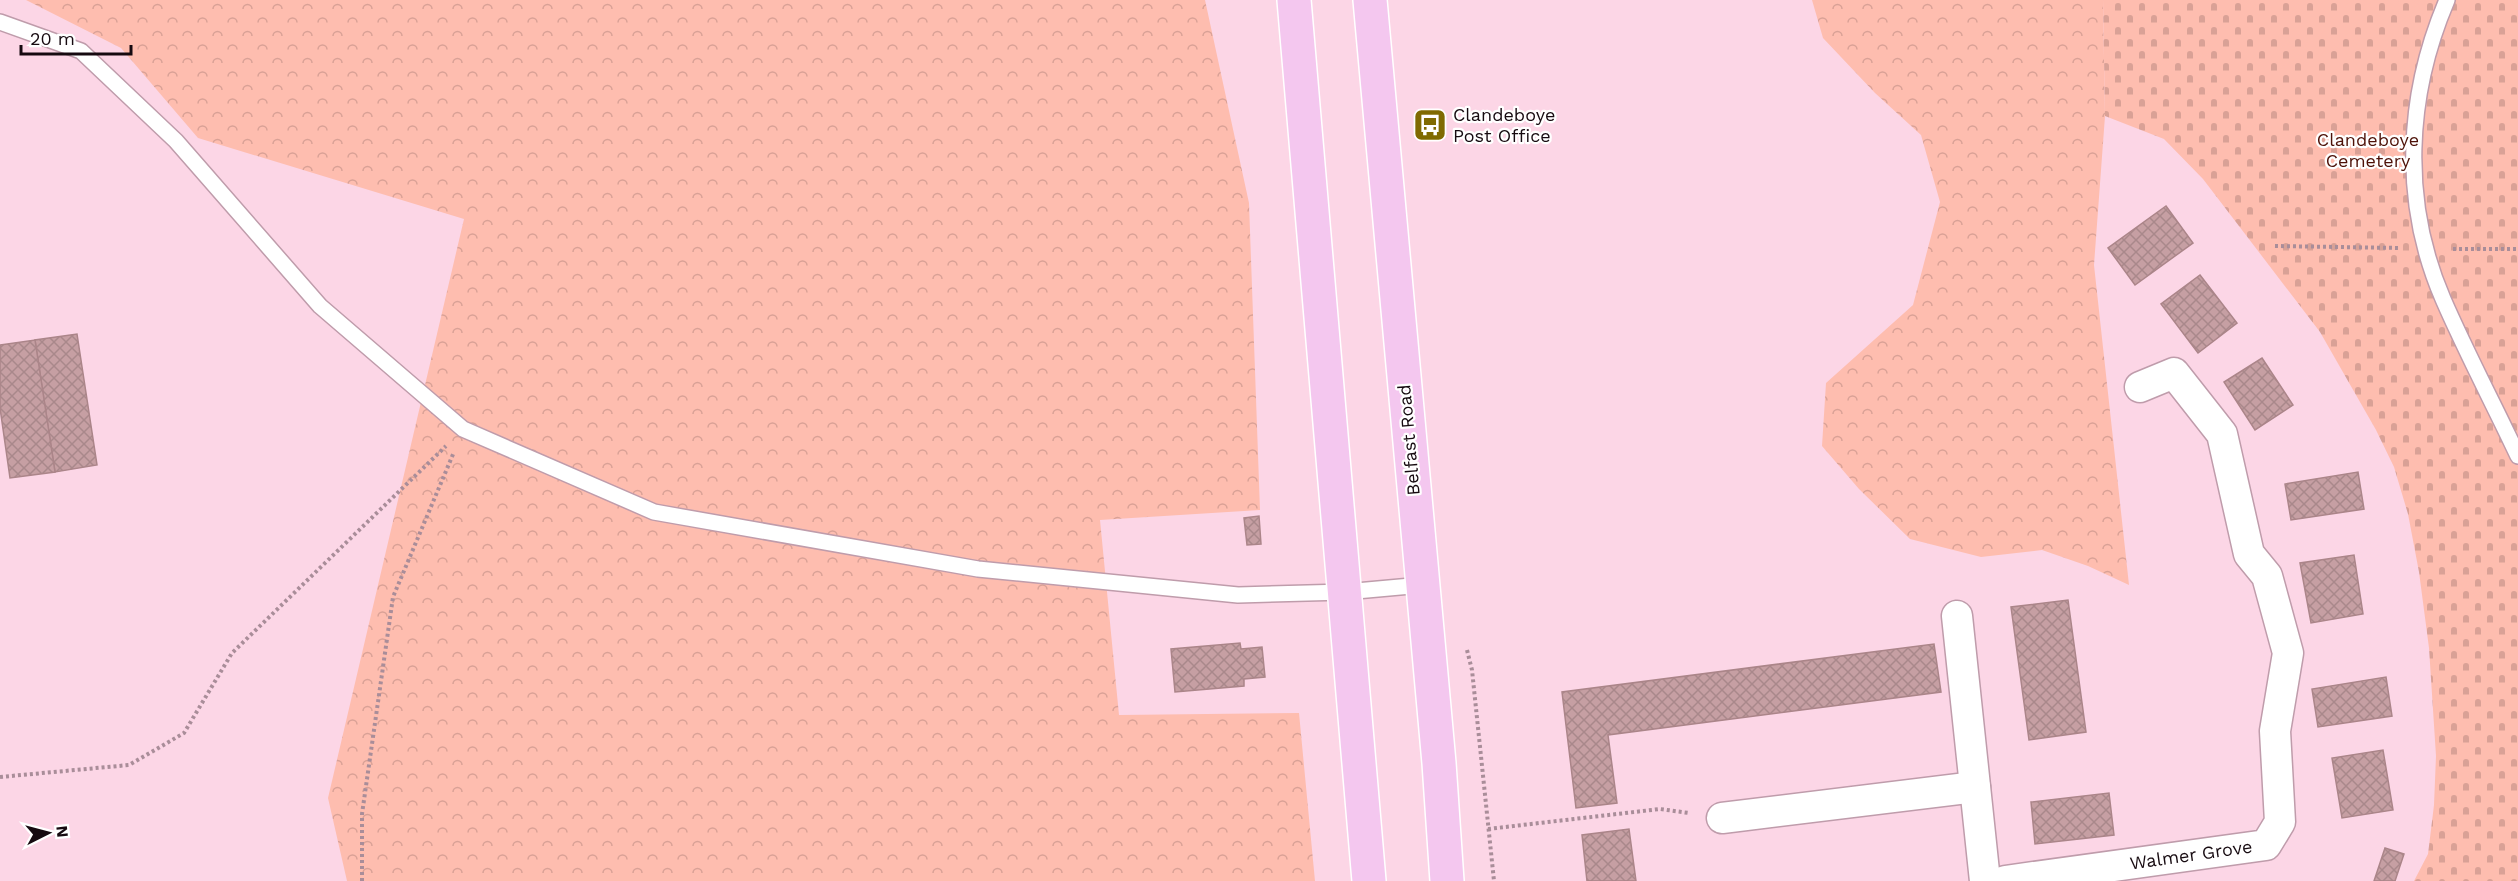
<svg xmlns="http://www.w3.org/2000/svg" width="2518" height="881" font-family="'Work Sans',sans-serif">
<defs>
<pattern id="forest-crowns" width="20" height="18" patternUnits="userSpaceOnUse" patternTransform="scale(1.5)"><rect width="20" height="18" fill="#febdaf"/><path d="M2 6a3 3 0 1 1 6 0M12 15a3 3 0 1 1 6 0" fill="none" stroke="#d9a196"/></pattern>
<pattern id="cemetery-stones" width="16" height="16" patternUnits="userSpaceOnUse" patternTransform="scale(1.5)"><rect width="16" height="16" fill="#febdaf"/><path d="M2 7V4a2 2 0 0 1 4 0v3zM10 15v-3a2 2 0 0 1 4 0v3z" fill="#d9a196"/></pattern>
<pattern id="building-cross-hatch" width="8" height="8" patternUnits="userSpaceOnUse" patternTransform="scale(1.5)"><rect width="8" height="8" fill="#c69fa3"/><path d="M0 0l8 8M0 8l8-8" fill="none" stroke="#a9888b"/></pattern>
</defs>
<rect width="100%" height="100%" fill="#fcd6e6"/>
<g fill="url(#forest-crowns)">
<polygon points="26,0 1205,0 1249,203 1260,510 1100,520 1119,715 1299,713 1315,881 347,881 328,798 464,219 198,138 121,48"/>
<polygon points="1812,0 2103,0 2105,116 2094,265 2129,585 2088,566 2042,550 1981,557 1910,539 1859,489 1822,446 1826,383 1913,305 1940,202 1921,135 1875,93 1823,38"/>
</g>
<polygon fill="url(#cemetery-stones)" points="2103,0 2518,0 2518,881 2414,881 2428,854 2434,805 2436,756 2429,648 2419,572 2408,514 2394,467 2376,430 2320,332 2203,179 2164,139 2105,116"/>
<g fill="url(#building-cross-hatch)" stroke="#ab8589" stroke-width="1.5">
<polygon points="2166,206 2193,243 2135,285 2108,248"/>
<polygon points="2200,275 2237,323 2198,353 2161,304"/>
<polygon points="77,334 97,465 55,472 35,340"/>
<polygon points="35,340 55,472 10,478 0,408 0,345"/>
<polygon points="2262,358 2293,405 2255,430 2224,382"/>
<polygon points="2358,472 2364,509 2291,520 2285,484"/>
<polygon points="1259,516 1261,544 1247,545 1244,518"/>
<polygon points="2354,555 2363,614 2311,623 2300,563"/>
<polygon points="2068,600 2086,732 2029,740 2011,607"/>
<polygon points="1240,643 1241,649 1262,647 1265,677 1244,679 1244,686 1175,692 1171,649"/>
<polygon points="1934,644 1941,692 1608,735 1617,803 1576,808 1562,692"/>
<polygon points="2386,677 2392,716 2318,727 2312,689"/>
<polygon points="2383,750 2393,810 2342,818 2332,758"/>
<polygon points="2109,793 2114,835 2035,844 2031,802"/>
<polygon points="1629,829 1636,881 1587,881 1582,835"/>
<polygon points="2385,848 2404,854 2395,881 2374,881"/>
</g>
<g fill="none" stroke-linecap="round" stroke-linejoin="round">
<g stroke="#bf9cab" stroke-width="18">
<g id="service">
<path d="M2447 0C2406 96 2401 202 2443 299 2466 352 2493 403 2518 456"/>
<polyline points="0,22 81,51 176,141 320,306 463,429 654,512 978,569 1238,595 1345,592 1422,585"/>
</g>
</g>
<g stroke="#bf9cab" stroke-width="33">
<g id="minor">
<polyline points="1957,616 1985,881"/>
<polyline points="1722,818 1975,787"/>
<polyline points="2005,881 2266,845 2280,822 2275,731 2288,653 2267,576 2249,554 2222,434 2174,373 2140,387"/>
</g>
</g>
<g stroke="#fff" stroke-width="36">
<g id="trunk">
<polyline points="1294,0 1369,881"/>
<polyline points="1370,0 1439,763 1447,881"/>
</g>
</g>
<g stroke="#a98d99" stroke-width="4" stroke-dasharray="3 3" stroke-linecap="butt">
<polyline points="2275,246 2400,248"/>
<polyline points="2453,249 2518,249"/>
<polyline points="1467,650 1472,670 1494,881"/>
<polyline points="0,777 129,765 184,733 232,653 446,446"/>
<polyline points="1488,829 1660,809 1689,813"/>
<polyline points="362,881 362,814 393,597 454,452"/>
</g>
<use href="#service" stroke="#fff" stroke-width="15"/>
<use href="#minor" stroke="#fff" stroke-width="30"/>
<use href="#trunk" stroke="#f4c7ef" stroke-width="33"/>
</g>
<defs>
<g id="bus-square" transform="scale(1.725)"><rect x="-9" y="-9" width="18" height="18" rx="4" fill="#806a01" stroke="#fff"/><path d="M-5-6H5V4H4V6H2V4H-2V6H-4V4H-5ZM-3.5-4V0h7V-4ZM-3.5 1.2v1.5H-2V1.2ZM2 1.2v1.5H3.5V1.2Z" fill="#fff"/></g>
</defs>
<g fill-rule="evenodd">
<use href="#bus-square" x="1430" y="125"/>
</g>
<g text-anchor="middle" stroke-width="4.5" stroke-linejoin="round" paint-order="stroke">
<g font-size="18" fill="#160a10" stroke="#fff" text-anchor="start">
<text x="1453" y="121">Clandeboye<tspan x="1453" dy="21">Post Office</tspan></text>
</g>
<g font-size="18" fill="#4e1208" stroke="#fff">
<text x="2368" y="146">Clandeboye<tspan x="2368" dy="21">Cemetery</tspan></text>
</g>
<g font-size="18" fill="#160a10" stroke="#fff">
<text transform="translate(1409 440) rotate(-95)" y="6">Belfast Road</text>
<text transform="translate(2191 855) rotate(-8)" y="6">Walmer Grove</text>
</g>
</g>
<g transform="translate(48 833) rotate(84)" stroke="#ffffff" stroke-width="4.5" paint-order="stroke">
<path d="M0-4.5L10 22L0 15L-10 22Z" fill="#160a10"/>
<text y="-9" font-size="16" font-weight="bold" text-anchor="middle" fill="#160a10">N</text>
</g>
<path d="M21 45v9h110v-9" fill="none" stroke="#160a10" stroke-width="3"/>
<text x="30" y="45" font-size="18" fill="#160a10" stroke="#ffffff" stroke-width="4.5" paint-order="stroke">20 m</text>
</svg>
